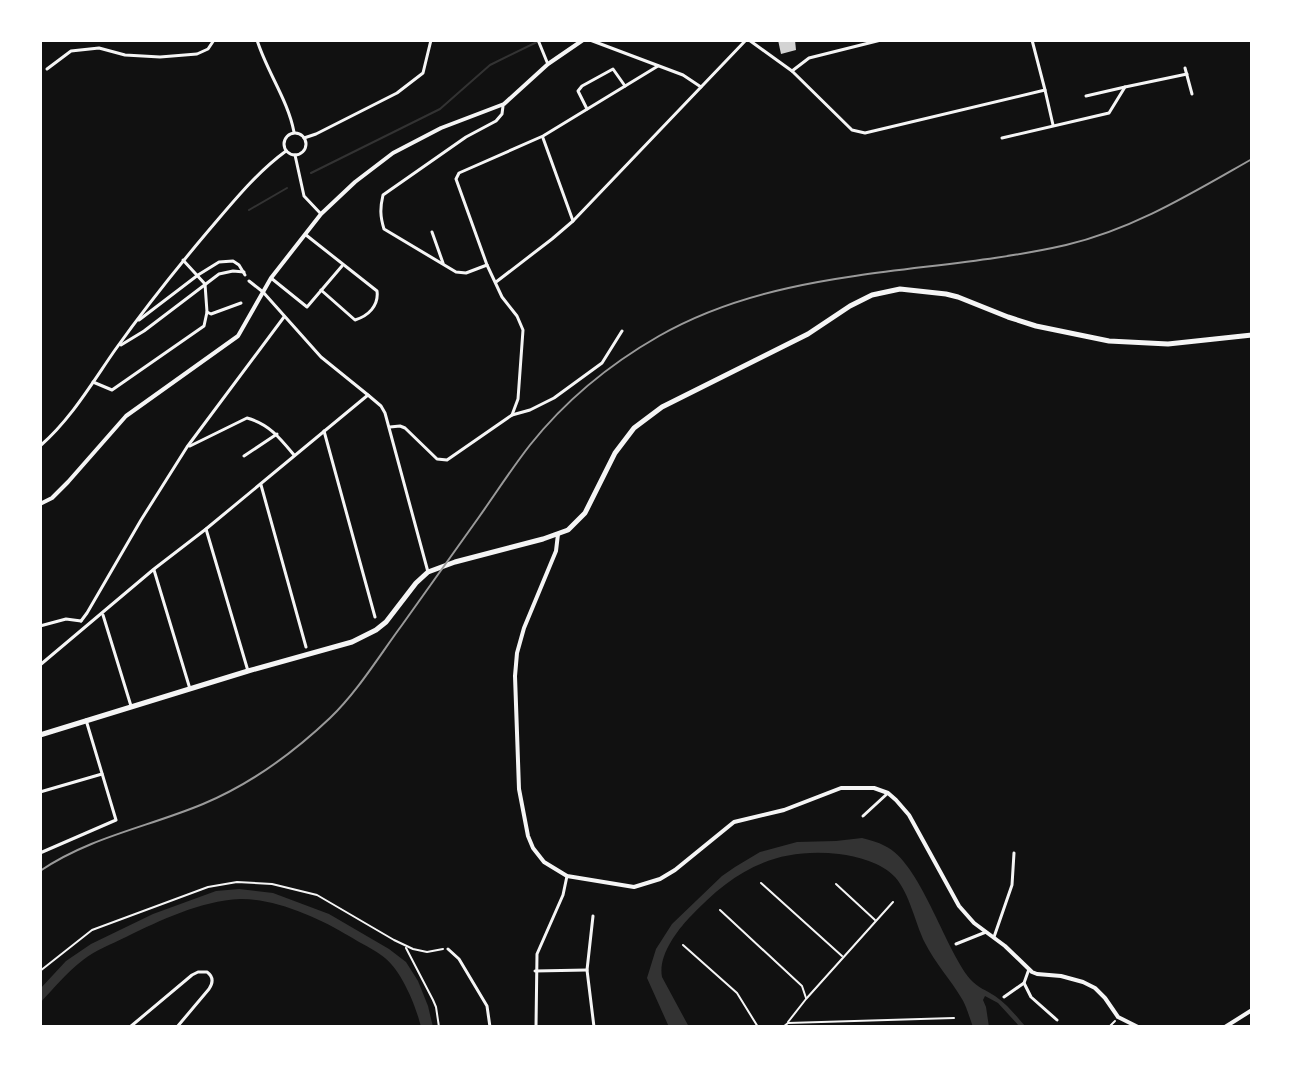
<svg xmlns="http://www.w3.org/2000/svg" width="1292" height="1067" font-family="Cabin,sans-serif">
<rect width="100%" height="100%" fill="#111"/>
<g fill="#333">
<path d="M862 838C869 840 878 842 885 846 920 862 944 947 970 979 978 988 986 990 995 996 1007 1004 1017 1017 1026 1027H1020L998 1003 985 996 983 1000 986 1007 989 1027H973C970 1019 966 1005 962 999 951 980 935 963 925 943 915 923 910 894 895 877 882 863 857 856 839 854 774 847 733 871 689 918 676 932 658 956 662 977L689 1027H669L647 978 656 949 672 924 722 876 735 867 760 852 797 842 836 841Z"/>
<path d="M239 889 273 893 329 914 389 949 406 962 418 981 428 1006 433 1027H421C416 1006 402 972 385 958 374 949 360 943 349 936 320 918 274 898 240 899 200 901 161 920 126 937 112 944 95 950 83 960 67 972 54 988 40 1003V989L66 961 91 944 153 914 216 891Z"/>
</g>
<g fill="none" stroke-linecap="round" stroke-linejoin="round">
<g stroke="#333" stroke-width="2">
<polyline points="311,173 440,109 490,65 541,40"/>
<polyline points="249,210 287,188"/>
</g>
</g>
<polygon fill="#d3d3d3" points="778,40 795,40 796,50 781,54"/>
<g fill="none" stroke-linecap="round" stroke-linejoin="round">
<g stroke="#f5f5f5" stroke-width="2">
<polyline points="761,883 842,956"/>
<polyline points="836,884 875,920"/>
<polyline points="720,910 802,986 806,998"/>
<polyline points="683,945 737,993 758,1027"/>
<polyline points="406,948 433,1000 436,1007 439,1027"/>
<polyline points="40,971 92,930 208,887 237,882 272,884 317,895 394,940 413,949 427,952 443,949"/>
<polyline points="788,1022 806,999 893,902"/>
<polyline points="783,1027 788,1023 954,1018"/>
<polyline points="1109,1027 1115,1021"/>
</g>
<g stroke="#f5f5f5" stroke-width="3">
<path d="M257 40C267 72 288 100 294 132"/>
<polyline points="538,40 547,62"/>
<polyline points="590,40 683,75 701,87"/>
<polyline points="749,40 792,71 852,130 865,133 1045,90 1032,40"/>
<polyline points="1185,68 1192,94"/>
<polyline points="47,69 71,51 99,48 125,55 160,57 197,54 208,49 214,40"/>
<polyline points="792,71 809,58 881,40"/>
<polyline points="1045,90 1053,125"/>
<polyline points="1086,96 1125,87"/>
<polyline points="587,109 578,91 582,86 613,69 625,86"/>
<circle cx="295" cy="144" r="11"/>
<polyline points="304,138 316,134 397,93 423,73 431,40"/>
<polyline points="543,138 573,221"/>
<polyline points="1002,138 1109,113 1125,87 1187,74"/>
<polyline points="295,155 304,196 321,214"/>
<polyline points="432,232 443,263"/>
<path d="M306 235 377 291C379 306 368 316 355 320L321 290"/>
<polyline points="183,260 205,284 207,312 211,314 241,303"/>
<path d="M487 265 466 273 456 272 384 229C380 216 380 208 383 195L466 137 496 121 502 114 503 106"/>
<polyline points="271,278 307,307 342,266"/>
<polyline points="249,281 263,292 321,357 368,395 381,406 385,413 428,572"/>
<polyline points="496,282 552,239 573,221 746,40"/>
<polyline points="139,320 198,275 219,262 233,261 239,265 245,275"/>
<polyline points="121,345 144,331 219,274 233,271 244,272"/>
<polyline points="93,382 112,390 204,326 207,312"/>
<polyline points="512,415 518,399 523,330 517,316 502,297 487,265 456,179 459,173 543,136 658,66"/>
<polyline points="390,427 400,426 405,428 437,459 447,460 512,415 530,410 554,398 602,363 622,331"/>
<polyline points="324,431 375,617"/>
<path d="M40 446C71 419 92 383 115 350 145 308 176 269 209 230 233 202 256 173 286 151"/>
<path d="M190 446 247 418C269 424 280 438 294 455"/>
<polyline points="244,456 277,434"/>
<polyline points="261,485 306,647"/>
<polyline points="206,529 248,671"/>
<polyline points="154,570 190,689"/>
<polyline points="103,615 131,706"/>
<polyline points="81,621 87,613 141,520 187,447 284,317"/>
<polyline points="40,626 66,619 81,621"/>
<polyline points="40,665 154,569 206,529 368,395"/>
<polyline points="40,792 102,774"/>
<polyline points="863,816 888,793"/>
<polyline points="40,853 116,820 86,720"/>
<polyline points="593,916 587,970 594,1027"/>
<polyline points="994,937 1012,885 1014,853"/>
<polyline points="956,944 986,932"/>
<polyline points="448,949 459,959 487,1006 490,1027"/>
<polyline points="535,971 587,970"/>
<polyline points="1024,983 1031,997 1057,1020"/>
<polyline points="1004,997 1024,983 1029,969"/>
<path d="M130 1027 192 975 198 972H207C214 977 213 983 209 989L177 1027"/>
<polyline points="536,1027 537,954 563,895 567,876"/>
</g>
<g stroke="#f5f5f5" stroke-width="4">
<polyline points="558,534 556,551 524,628 517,653 515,676 519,789 528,836 533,848 544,862 567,876 634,887 660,879 675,870 734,822 784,810 841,788 874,788 888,793 896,800 909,815 959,906 974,923 1005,946 1032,972 1037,974 1061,976 1083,982 1095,988 1105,998 1118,1017 1138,1027"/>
<polyline points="1225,1027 1252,1010"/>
</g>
<polyline stroke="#f5f5f5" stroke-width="4" points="40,504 52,498 68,482 126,416 238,336 271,278 321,214 355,182 393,153 441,128 504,104 548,64 583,40"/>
<polyline stroke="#f5f5f5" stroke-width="5" points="40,735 248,671 352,642 376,630 386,622 416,583 428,572 455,562 543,539 568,530 585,513 615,453 634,428 662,407 808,334 850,306 872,295 900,289 946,294 958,297 1008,317 1036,326 1109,341 1168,344 1252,335"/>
<path stroke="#9a9a9a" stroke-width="2" d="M40 871C90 837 148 827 203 804 251 784 292 754 330 718 358 691 379 656 402 625 428 589 453 553 479 517 496 493 512 468 530 445 565 401 610 364 659 336 783 265 930 276 1066 245 1134 229 1192 193 1252 159"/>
</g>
<rect width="1292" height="1067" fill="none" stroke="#ffffff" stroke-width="84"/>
</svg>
